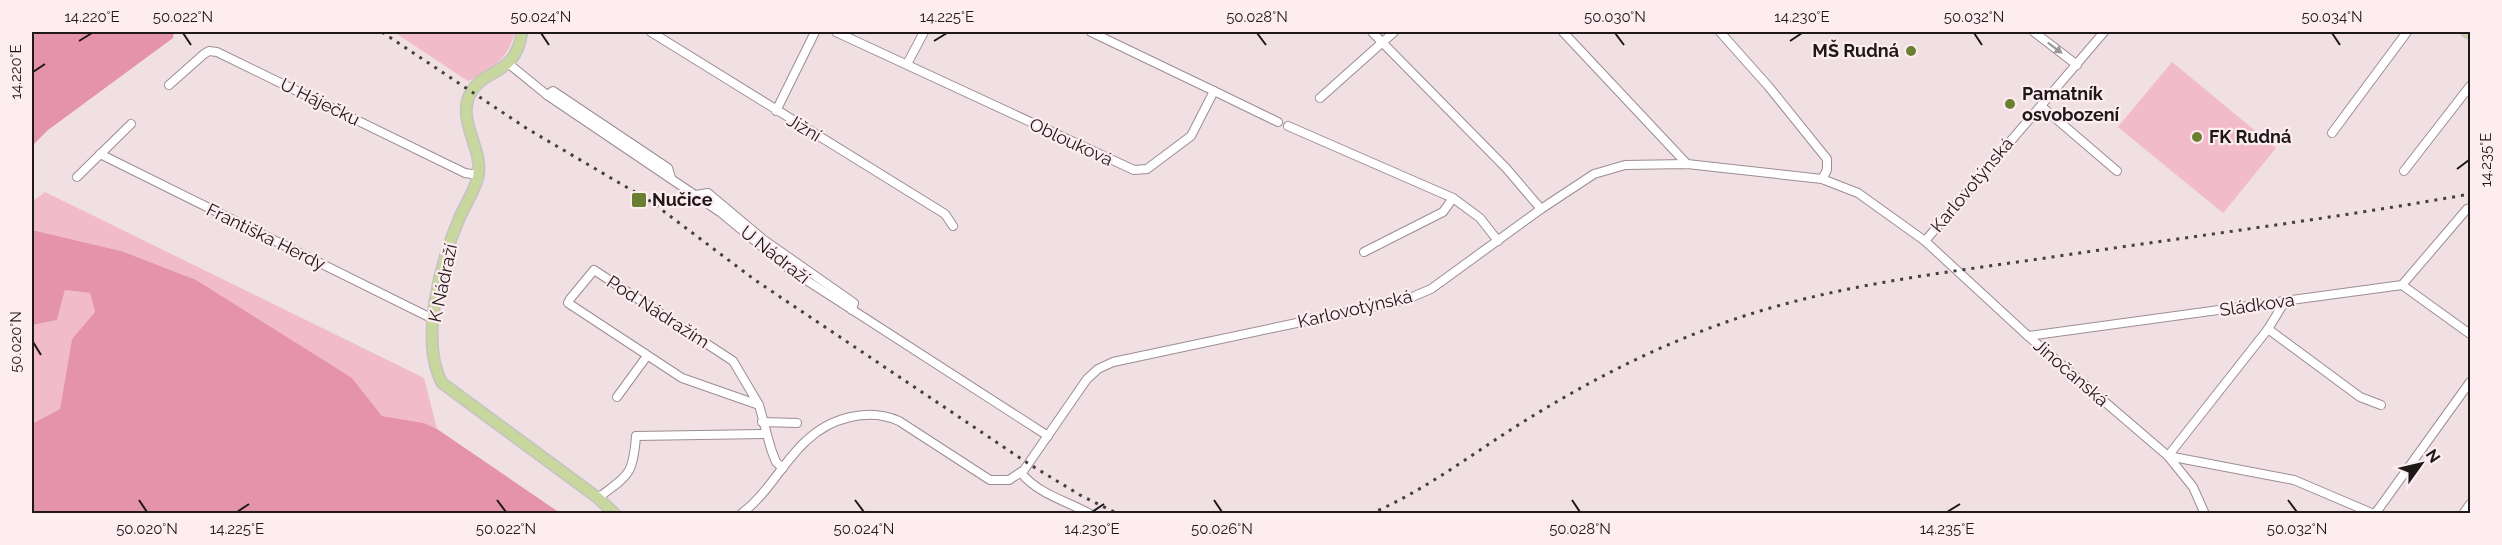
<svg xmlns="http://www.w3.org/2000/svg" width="2502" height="545" font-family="Raleway,sans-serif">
<rect width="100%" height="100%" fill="#f0dfe3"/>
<g fill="#f1bbc9">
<path d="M394 32H515C508 58 493 70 468 81Z"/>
<polygon points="2172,62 2276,148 2223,213 2118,127"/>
<polygon points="45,192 424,378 437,429 424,423 382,416 352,378 121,251 32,230 32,202"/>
<polygon points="65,290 90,293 95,312 72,339 60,409 32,424 32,325 57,320"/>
</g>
<g fill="#e493aa">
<polygon points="40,32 174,32 173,38 48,130 32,146 32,36"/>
<polygon points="32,230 121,251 196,280 352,378 382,416 424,423 437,429 560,513 32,513 32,424 60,409 72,339 95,312 90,293 65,290 57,320 32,325"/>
</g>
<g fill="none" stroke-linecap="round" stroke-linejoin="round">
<g stroke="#9d8d91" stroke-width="10">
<g id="minor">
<polyline points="651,32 945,214 953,226"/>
<polyline points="836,32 1134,170 1147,169 1191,136 1214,91 1278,122"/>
<polyline points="1091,32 1214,91"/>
<polyline points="1372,32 1506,168 1541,209"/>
<polyline points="1563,32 1687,164"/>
<polyline points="1720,32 1769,87 1827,159 1827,170 1822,179"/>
<polyline points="2034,32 2077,65"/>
<polyline points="509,64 547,95 720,212 789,269 1048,436"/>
<polyline points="907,64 924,32"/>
<polyline points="169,85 204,54 209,51 217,52 465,173 478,175"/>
<polyline points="547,95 553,91 668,168 671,178"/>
<polyline points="1320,98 1394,32"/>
<polyline points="2041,106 2117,171"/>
<polyline points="776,111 815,32"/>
<polyline points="1288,126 1453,198 1480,218 1498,241"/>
<polyline points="2332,133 2407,32"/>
<polyline points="100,154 433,319"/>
<polyline points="2404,171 2470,86"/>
<polyline points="77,177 131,124"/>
<polyline points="696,195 708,193 764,240 854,303 852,310"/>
<polyline points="1925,241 2104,32"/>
<polyline points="1364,252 1443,212 1453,198"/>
<polyline points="2402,285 2467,209 2470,208"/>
<polyline points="2285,301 2268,329 2168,456 2294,480 2374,514"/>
<polyline points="2268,329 2360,397 2381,405"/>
<polyline points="2028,336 2402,285 2470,334"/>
<polyline points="617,397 647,356"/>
<polyline points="759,405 682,378 568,303 570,299 594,270 733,361 759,405 771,449 776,462 783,468"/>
<polyline points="762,422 797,423"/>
<path d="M1021 473C1040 495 1065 500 1090 514"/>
<path d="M598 498C628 475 633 476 636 436L766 434"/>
<path d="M741 514C768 494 782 463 806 441 830 418 868 407 899 421L990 480H1009L1024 470 1087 379 1098 369 1113 362 1405 300 1431 289 1541 209 1594 174 1625 165 1687 164 1822 179 1858 193 1925 241 2028 336 2168 456 2193 487 2205 514"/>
<polyline points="2375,514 2470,382"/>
<polyline points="2463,514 2470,504"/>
</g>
</g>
<g stroke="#c4c3c3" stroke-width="13">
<g id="major">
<path d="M522 32C515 79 483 66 469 96 458 123 484 150 478 177 474 192 465 205 459 219 441 261 419 340 442 383L598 498 615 514"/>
<polyline points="2467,32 2470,33"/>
</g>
</g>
<use href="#minor" stroke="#fff" stroke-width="8"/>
<use href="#major" stroke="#c7d79d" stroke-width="10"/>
<g stroke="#453d3e" stroke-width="3" stroke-dasharray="3 6" stroke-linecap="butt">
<polyline points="382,32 526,128 650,201 755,280 1029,464 1080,495 1118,514"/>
<path d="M1370 514C1422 492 1468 457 1515 427 1580 386 1646 351 1718 325 1819 288 1926 275 2032 260 2178 238 2325 220 2470 194"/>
</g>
</g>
<defs><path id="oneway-solid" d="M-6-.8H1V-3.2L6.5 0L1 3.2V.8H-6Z" transform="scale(1.5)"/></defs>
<use fill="#9a9798" href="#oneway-solid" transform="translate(2055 48) rotate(37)"/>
<path fill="none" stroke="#1e1819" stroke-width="2" d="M183 33 191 45M541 33 549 45M1257 33 1266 45M1615 33 1624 45M1974 33 1982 45M2332 33 2340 45M79 41 92 33M934 41 947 33M1790 41 1802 33M33 72 45 64M2457 169 2469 160M33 342 41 355M139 500 147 512M497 500 506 512M855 500 864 512M1214 500 1222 512M1572 500 1580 512M2288 500 2297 512M237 512 249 504M1092 512 1104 504M1947 512 1960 504"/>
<g fill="#6b7f30" stroke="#fdecf0" stroke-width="2">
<circle cx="1911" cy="51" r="6"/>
<circle cx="2010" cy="104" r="6"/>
<circle cx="2197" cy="137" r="6"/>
<rect x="631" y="192" width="16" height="16" rx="3"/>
</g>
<g text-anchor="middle" stroke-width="4.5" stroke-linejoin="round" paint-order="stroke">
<g font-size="18" font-weight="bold" fill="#1e1819" stroke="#fdecf0" text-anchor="start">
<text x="1899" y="57" text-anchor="end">MŠ Rudná</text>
<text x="2022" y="100">Pamatník<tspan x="2022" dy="21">osvobození</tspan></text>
<text x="2209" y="143">FK Rudná</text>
<text x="652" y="206">Nučice</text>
</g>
<g font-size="18" fill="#1e1819" stroke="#fdecf0">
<text transform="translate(320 102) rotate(26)" y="6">U Háječku</text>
<text transform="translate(804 128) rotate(31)" y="6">Jižní</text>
<text transform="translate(1071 142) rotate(25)" y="6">Oblouková</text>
<text transform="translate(1972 185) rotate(-50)" y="6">Karlovotýnská</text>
<text transform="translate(266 237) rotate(26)" y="6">Františka Herdy</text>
<text transform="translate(775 255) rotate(38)" y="6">U Nádraží</text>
<text transform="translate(443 283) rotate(-78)" y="6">K Nádraží</text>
<text transform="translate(2257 305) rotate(-8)" y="6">Sládkova</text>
<text transform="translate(1355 309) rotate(-13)" y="6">Karlovotýnská</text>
<text transform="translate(658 312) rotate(33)" y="6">Pod Nádražím</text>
<text transform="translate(2071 373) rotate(41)" y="6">Jinočanská</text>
</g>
</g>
<rect width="2502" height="545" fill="none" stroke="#fdecf0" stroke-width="66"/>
<g transform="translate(2421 464) rotate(56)" stroke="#fdecf0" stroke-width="4.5" paint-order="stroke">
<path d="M0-4.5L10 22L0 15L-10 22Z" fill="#1e1819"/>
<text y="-9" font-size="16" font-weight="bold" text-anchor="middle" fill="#1e1819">N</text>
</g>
<rect x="33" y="33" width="2436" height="479" fill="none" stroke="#1e1819" stroke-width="2"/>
<g font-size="15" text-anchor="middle" fill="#1e1819">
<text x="92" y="22">14.220°E</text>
<text x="183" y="22">50.022°N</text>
<text x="541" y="22">50.024°N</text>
<text x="947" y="22">14.225°E</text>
<text x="1257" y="22">50.028°N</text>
<text x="1615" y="22">50.030°N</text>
<text x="1802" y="22">14.230°E</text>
<text x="1974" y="22">50.032°N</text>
<text x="2332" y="22">50.034°N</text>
<text transform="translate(16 72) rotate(-90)" y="5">14.220°E</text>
<text transform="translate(2486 160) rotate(-90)" y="5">14.235°E</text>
<text transform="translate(16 342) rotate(-90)" y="5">50.020°N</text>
<text x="147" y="534">50.020°N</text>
<text x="237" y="534">14.225°E</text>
<text x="506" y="534">50.022°N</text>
<text x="864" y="534">50.024°N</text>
<text x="1092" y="534">14.230°E</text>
<text x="1222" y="534">50.026°N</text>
<text x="1580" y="534">50.028°N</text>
<text x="1947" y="534">14.235°E</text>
<text x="2297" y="534">50.032°N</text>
</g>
</svg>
